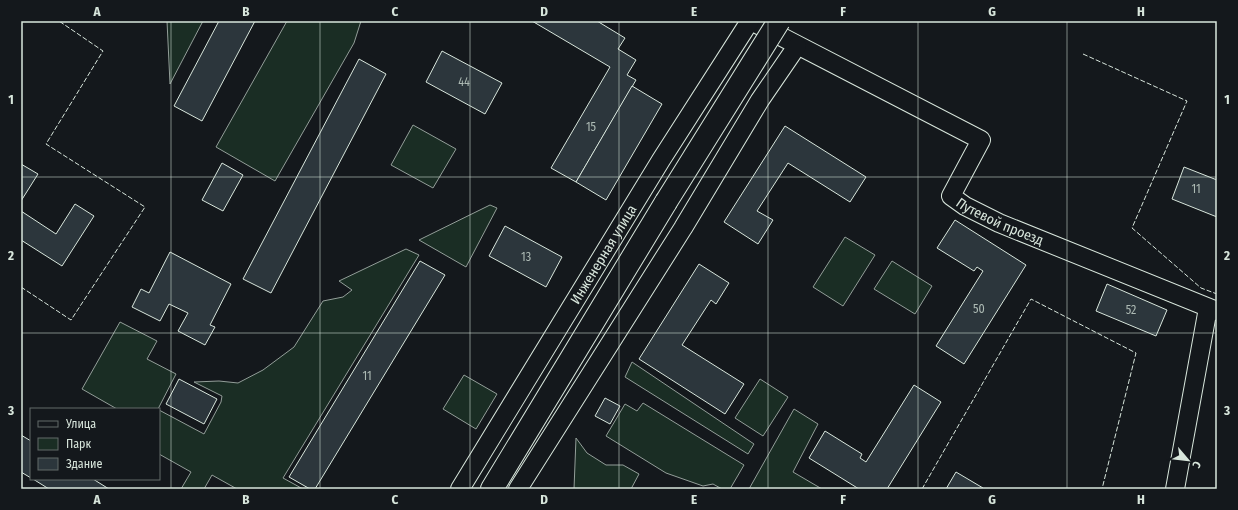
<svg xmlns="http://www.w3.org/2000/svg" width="1238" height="510" font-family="'Fira Sans Condensed',sans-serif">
<rect width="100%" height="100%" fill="#14181c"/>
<g fill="#1a2d24" stroke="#939e99">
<polygon points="203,21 170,84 167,21"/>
<polygon points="287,21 361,21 354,43 275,181 216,147"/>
<polygon points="413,125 456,149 433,188 391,165"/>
<polygon points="490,205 497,208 466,267 419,240"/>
<polygon points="845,237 875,255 843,306 813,287"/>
<polygon points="406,249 419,255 283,478 303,489 237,489 212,475 204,489 181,489 191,472 159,454 159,410 204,434 221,402 222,396 194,382 219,381 238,383 263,370 294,347 323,301 343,297 352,290 339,281"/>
<polygon points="892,261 932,286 915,314 874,289"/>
<polygon points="120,322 157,341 147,359 176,374 158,409 117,409 82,389"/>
<polygon points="632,362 754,444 748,454 625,377"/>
<polygon points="464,375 497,394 476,429 443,409"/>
<polygon points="760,379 788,397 763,436 735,418"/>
<polygon points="643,403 744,465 730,489 722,489 713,484 703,486 666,473 606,436 625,404 637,411"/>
<polygon points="794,409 818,424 793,472 822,489 749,489"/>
<polygon points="576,438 587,453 606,465 623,465 639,474 631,489 574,489"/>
</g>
<g fill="#2c363c" stroke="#d8e6dc">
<polygon points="219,21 255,21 202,121 174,106"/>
<polygon points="532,21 597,21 625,38 618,49 636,60 627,75 636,80 576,182 551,168 610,67"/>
<polygon points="442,51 502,83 485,114 426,82"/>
<polygon points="359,59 386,74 271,293 243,279"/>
<polygon points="632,86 662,104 606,200 576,182"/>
<polygon points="785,126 866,177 850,202 788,163 757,211 773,220 758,244 724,222"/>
<polygon points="222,163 243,175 223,211 202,200"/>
<polygon points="21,164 38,174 21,201"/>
<polygon points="1184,167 1217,180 1217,217 1172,199"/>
<polygon points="75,204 94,216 62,266 21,240 21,211 56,234"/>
<polygon points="955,220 1026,265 964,364 936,346 983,271 977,267 974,271 937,248"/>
<polygon points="505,226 562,257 546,287 489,256"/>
<polygon points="170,252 231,284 210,325 215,327 205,345 178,331 188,313 169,304 160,321 132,307 141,289 149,293"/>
<polygon points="420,261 445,275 315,489 310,489 289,477"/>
<polygon points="699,264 729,283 716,304 711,300 682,345 744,384 725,414 639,359"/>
<polygon points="1107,284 1167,310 1156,336 1096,311"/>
<polygon points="179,379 217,399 204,424 166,404"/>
<polygon points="914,385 941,402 887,489 859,489 809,458 825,431 862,454 860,458 866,462"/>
<polygon points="605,398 620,406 610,424 595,416"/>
<polygon points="21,435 31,441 31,478 21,472"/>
<polygon points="956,472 983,488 983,489 946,489"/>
<polygon points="33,479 93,479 109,489 49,489"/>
</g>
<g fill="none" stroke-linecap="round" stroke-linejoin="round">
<g stroke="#d8e6dc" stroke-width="20">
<g id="minor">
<path id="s1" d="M751 21 981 140 951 196 965 206 999 223 1217 311"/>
<path id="s2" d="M460 489 661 160 750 21"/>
<polyline points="518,489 683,228 760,100 797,46"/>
<polyline points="1175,489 1208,308"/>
</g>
</g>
<g stroke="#d8e6dc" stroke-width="24">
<polyline id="major" points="492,489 666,202"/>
</g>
<use href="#minor" stroke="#14181c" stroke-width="18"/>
<use href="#major" stroke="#14181c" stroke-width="22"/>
<g stroke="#d8e6dc" stroke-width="24" stroke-linecap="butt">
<polyline id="major-bridge" points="666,202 779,21"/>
</g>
<use href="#major-bridge" stroke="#14181c" stroke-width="22"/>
<g stroke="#d8e6dc" stroke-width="1" stroke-dasharray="5 2" stroke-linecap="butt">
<polyline points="1083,54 1187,101 1132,228 1201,288 1217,294"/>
<polyline points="21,287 71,320 145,207 46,144 103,51 59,21"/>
<polyline points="922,489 1031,299 1136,353 1102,489"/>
</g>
</g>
<path fill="none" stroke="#d8e6dc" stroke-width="1" stroke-opacity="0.55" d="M171 21V489M320 21V489M470 21V489M619 21V489M768 21V489M918 21V489M1067 21V489M21 177H1217M21 333H1217"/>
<g text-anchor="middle" stroke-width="3" stroke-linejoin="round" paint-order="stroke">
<g font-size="12" fill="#adbab4">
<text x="464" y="86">44</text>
<text x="591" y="131">15</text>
<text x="1196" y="193">11</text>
<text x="526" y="261">13</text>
<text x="979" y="313">50</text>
<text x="1131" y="314">52</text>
<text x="367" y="380">11</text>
</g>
<g font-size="14" fill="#d8e6dc" stroke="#14181c">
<text dy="5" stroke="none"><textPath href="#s1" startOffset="378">Путевой проезд</textPath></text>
<text dy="5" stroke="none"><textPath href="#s2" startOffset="275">Инженерная улица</textPath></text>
</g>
</g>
<rect width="1238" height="510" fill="none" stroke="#14181c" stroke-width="44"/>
<rect x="30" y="408" width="130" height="72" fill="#14181c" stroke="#626a69"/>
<rect x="38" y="421" width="20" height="6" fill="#14181c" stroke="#626a69"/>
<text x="66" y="428" font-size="12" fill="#d8e6dc">Улица</text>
<rect x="38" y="438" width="20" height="12" fill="#1a2d24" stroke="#626a69"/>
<text x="66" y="448" font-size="12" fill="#d8e6dc">Парк</text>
<rect x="38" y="458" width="20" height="12" fill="#2c363c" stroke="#626a69"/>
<text x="66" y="468" font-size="12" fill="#d8e6dc">Здание</text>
<g transform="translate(1188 460) rotate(118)" stroke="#14181c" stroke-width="3" paint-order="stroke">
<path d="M0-3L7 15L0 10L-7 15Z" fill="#d8e6dc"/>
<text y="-6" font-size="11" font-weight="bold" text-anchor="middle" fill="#d8e6dc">С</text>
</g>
<rect x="22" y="22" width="1194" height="466" fill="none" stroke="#d8e6dc" stroke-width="1.5"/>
<g font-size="13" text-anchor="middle" font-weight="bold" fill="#d8e6dc">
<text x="97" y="16">A</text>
<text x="246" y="16">B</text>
<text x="395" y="16">C</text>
<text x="544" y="16">D</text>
<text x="694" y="16">E</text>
<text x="843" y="16">F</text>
<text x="992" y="16">G</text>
<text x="1141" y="16">H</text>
<text x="11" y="104">1</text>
<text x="1227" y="104">1</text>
<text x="11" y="260">2</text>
<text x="1227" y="260">2</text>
<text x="11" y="415">3</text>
<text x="1227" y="415">3</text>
<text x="97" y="504">A</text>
<text x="246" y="504">B</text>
<text x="395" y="504">C</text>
<text x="544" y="504">D</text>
<text x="694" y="504">E</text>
<text x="843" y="504">F</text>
<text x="992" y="504">G</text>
<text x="1141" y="504">H</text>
</g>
</svg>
